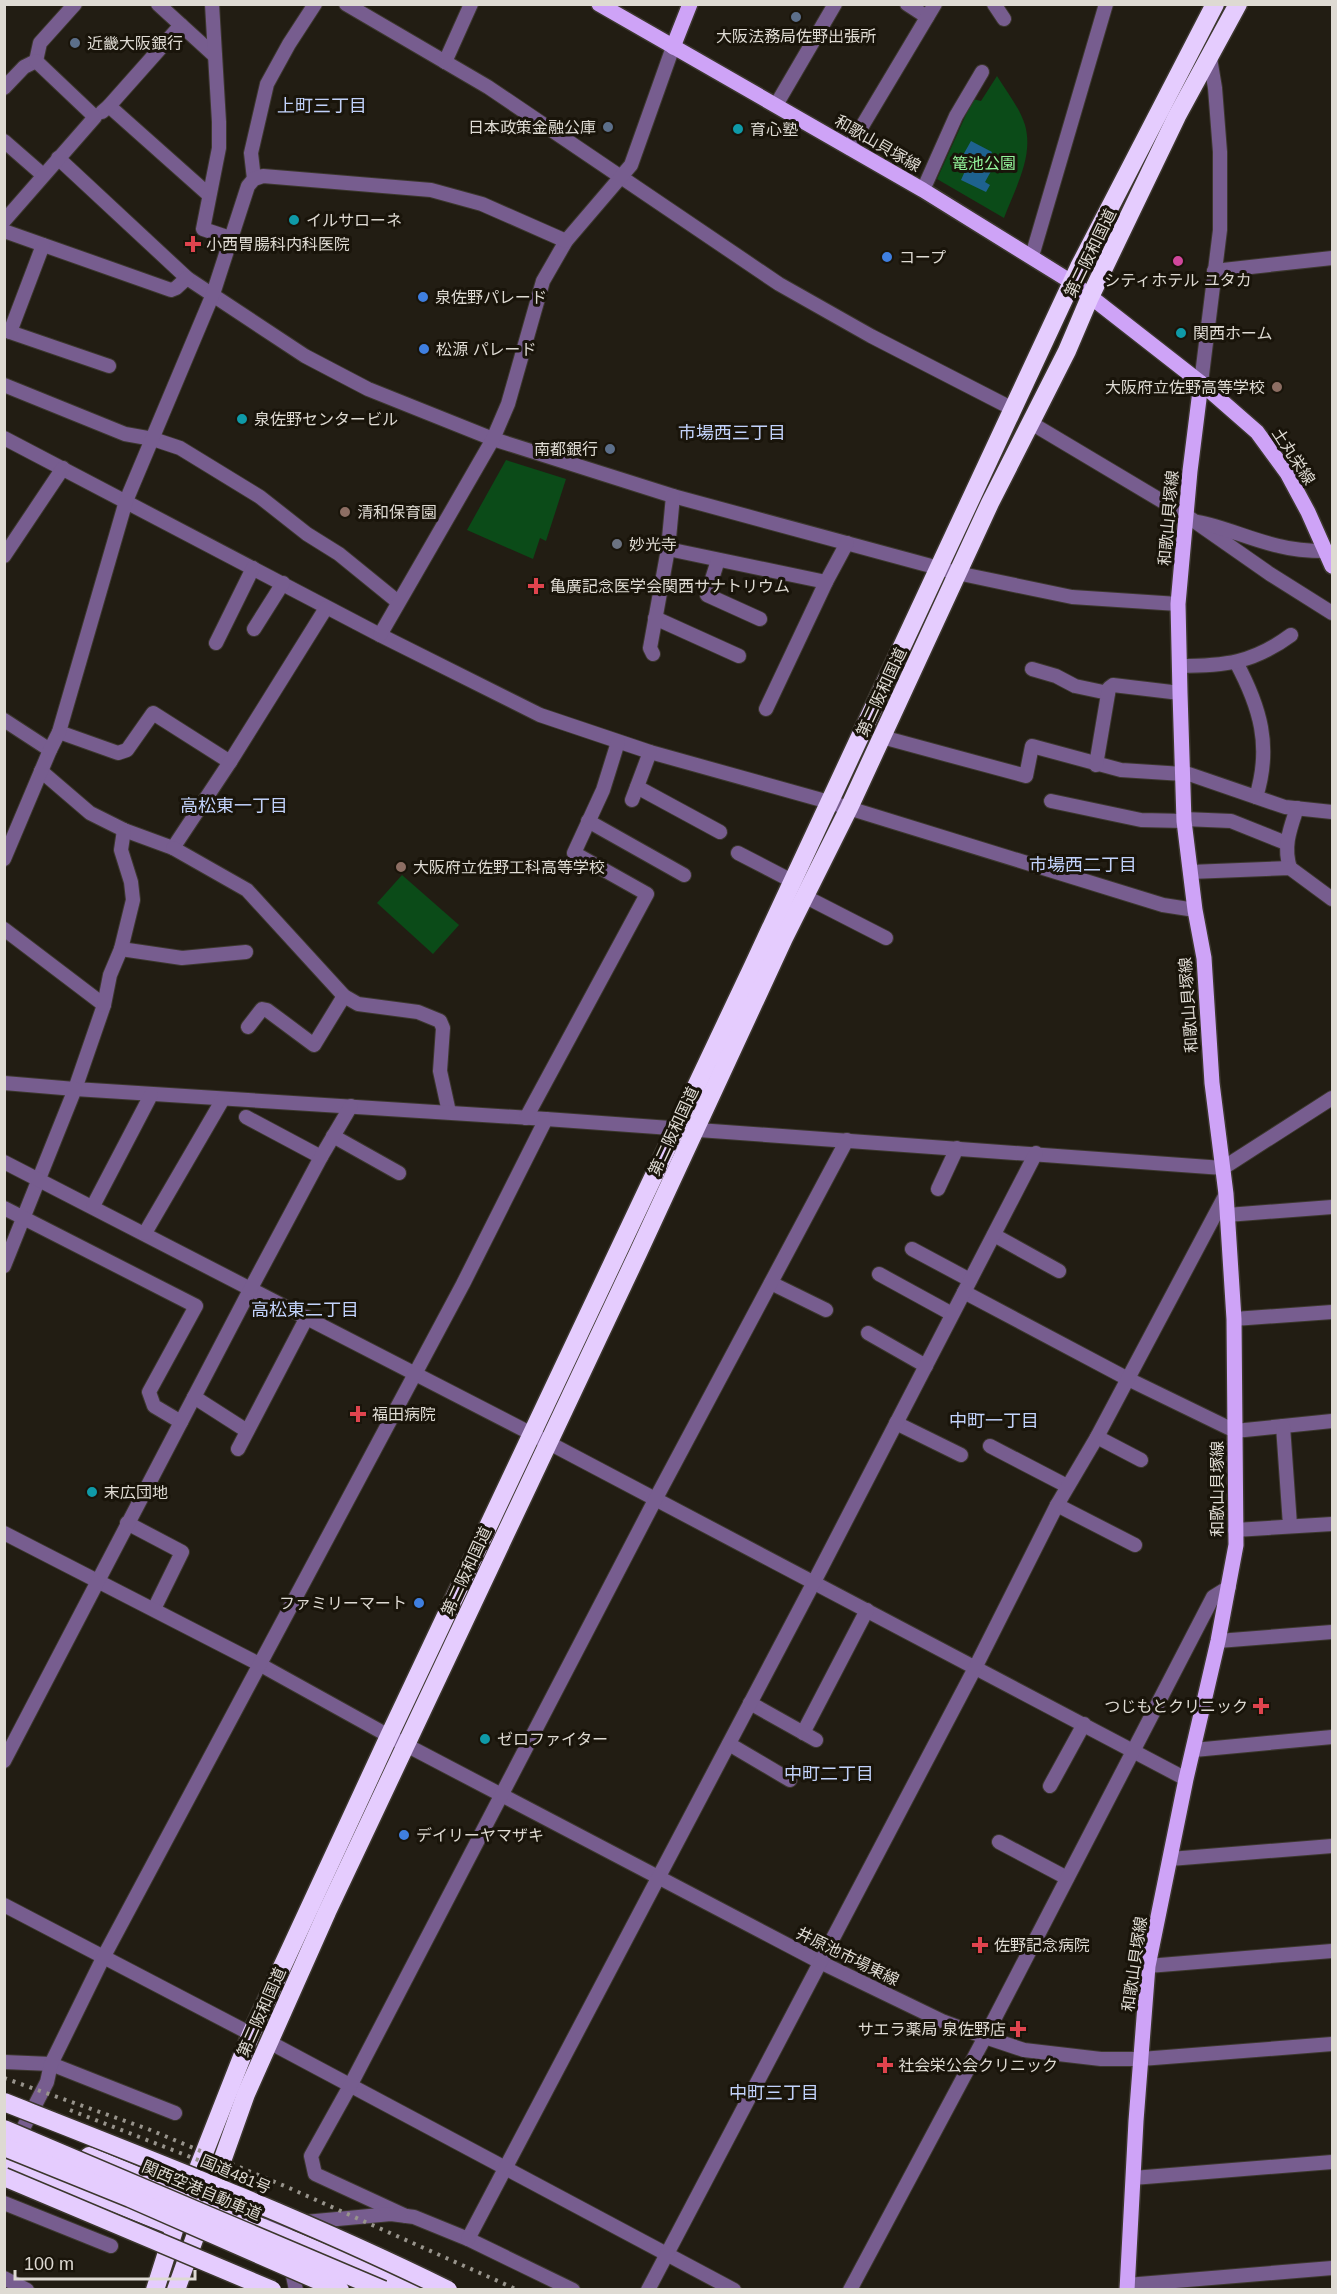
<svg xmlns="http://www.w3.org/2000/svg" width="1337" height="2294" font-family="Helvetica,'Noto Sans JP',sans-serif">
<rect width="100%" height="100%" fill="#221d13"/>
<g fill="#0b4b18">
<path d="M997 76C1006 91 1020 108 1025 125 1034 157 1015 188 1004 218L937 179 973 99 981 101Z"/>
<polygon points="506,460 566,479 546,541 540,538 533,559 467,530"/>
<polygon points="402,875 459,925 433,954 377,903"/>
</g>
<polygon fill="#1e628f" points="971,141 992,152 988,160 995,164 985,182 990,185 986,192 961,180 966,169 958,164"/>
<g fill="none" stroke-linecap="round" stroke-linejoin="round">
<g stroke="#3c372e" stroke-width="16">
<g id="minor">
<polyline points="158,4 215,56"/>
<polyline points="212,4 219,122 219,148 203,229 230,238"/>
<polyline points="346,4 488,87 779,284 871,336 1013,409"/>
<polyline points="907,4 927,17"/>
<polyline points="994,4 1004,19"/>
<polyline points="36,61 40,43 75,4"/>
<polyline points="445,62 471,4"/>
<polyline points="4,88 24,67 36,61"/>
<polyline points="776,105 835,4"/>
<polyline points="109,106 209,195"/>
<polyline points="102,112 109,106 181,25"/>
<polyline points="4,141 43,175"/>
<polyline points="849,148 935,4"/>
<polyline points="58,158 187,278 305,356 368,389 493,439 673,496 957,573 1072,597 1178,604"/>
<polyline points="254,179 251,153 267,84 289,44 315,4"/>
<polyline points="923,190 956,116 982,72"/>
<polyline points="4,221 95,117 36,61"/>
<polyline points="4,231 171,290 176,288 187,278"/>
<polyline points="1032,256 1106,4"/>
<polyline points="1214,271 1332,258"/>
<polyline points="4,330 109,366"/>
<polyline points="10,332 43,245"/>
<polyline points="1201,383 1220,230 1220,152 1215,88 1210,58"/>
<polyline points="4,385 125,434 153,439 180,448 260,497 307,534 339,554 398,602"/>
<polyline points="1031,423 1187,516 1270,574 1332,613"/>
<polyline points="4,438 380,635 540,715 650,752 829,802 1163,905 1195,910"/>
<path d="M1197 522C1225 527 1251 540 1279 546 1294 550 1310 551 1326 551"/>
<polyline points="668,549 826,582"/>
<polyline points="4,556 63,468"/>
<polyline points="718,560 707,595 760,619"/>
<polyline points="655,618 739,656"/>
<polyline points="254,629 283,583"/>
<polyline points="380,635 493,439 508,404 543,281 566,241 631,165 673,47"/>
<polyline points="216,643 253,568"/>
<polyline points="653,654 650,648 668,549 673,496"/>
<path d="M1236 662C1260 707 1272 746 1256 797"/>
<path d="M1179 666C1225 666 1253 663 1291 635"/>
<polyline points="1032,669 1056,676 1075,686 1108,693"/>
<polyline points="766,709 826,582 847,543"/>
<polyline points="4,720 50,750"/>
<polyline points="59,732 118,753 127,750 153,713 230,762"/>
<polyline points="882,737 1026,776 1032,746 1121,770 1183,774"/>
<polyline points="1096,765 1109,688 1113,685 1180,693"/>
<polyline points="41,771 90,813 124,830 173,848 230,762 326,608"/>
<polyline points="1183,772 1285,807 1332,812"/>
<polyline points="637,787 720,832"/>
<polyline points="632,800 650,752"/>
<polyline points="1051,801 1141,820 1184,821"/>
<polyline points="1184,819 1231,821 1286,843"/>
<polyline points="588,821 684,875"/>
<polyline points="173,848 247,890 344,996 358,1004 418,1012 440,1021 443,1028 440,1071 449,1112"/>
<polyline points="738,853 792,881"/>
<polyline points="4,859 50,750 59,732 126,501 213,294 248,186 254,179 263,176 431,190 482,204 566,241"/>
<path d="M1290 868C1283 846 1290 829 1297 808"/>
<polyline points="1190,872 1290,868 1332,899"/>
<polyline points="804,896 886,938"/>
<polyline points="4,929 104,1005 75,1089 546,1119 1223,1168 1332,1098"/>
<polyline points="121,949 182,958 246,952"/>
<polyline points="104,1005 110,975 121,949 133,900 131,882 121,850 124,830"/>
<polyline points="248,1027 262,1009 267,1010 314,1045 344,996"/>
<polyline points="4,1083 75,1089 4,1266"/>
<polyline points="246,1117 321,1157"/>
<polyline points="526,1118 647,894 574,853 603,790 618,742"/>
<polyline points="333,1136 399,1173"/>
<polyline points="4,1162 532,1434 1186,1779"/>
<polyline points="938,1189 957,1148"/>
<polyline points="93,1206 151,1095"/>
<polyline points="4,1208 196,1306 149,1392 154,1406 181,1422"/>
<polyline points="1227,1215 1332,1207"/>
<polyline points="145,1233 223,1099"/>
<polyline points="994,1235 1059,1271"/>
<polyline points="912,1249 970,1280"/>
<polyline points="879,1274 952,1314"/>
<polyline points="771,1283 826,1310"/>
<polyline points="964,1292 1128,1379 1235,1431 1332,1421"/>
<polyline points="1234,1319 1332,1312"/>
<polyline points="868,1333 926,1366"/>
<polyline points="194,1397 247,1431"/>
<polyline points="896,1423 961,1455"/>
<polyline points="1283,1426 1290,1525"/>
<polyline points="1097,1437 1141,1460"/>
<polyline points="990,1446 1067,1486"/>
<polyline points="238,1449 307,1317"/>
<polyline points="1057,1505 1135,1545"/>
<polyline points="127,1523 182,1552 154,1609"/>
<polyline points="1235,1530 1332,1524"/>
<polyline points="4,1533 259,1664 389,1736 820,1962 942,2021 985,2037 1024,2050 1101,2059 1141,2059 1332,2044"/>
<polyline points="1218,1641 1332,1632"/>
<polyline points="750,1703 816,1740"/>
<polyline points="803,1733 867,1610"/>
<polyline points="729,1744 790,1780"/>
<polyline points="1194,1750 1332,1737"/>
<polyline points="4,1761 251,1288 321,1157 351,1106"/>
<polyline points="1050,1786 1084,1724"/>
<polyline points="999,1842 1067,1878"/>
<polyline points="1170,1859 1332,1846"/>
<polyline points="4,1905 251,2034"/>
<polyline points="1148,1966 1332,1951"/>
<polyline points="269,2042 734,2290"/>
<polyline points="4,2062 51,2064 175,2113"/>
<polyline points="15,2144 47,2082 51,2064 104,1956 463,1284 546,1119"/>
<polyline points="1133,2178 1332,2162"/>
<polyline points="4,2203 111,2246"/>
<polyline points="406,2216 315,2174 311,2156 350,2086 655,1500 847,1140"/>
<polyline points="262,2226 391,2214 414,2217 468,2239 573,2290"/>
<polyline points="468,2239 814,1582 1036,1153"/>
<polyline points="293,2276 296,2290"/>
<polyline points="4,2278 27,2290"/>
<polyline points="1127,2285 1332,2268"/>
<polyline points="648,2290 975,1668 1057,1505 1097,1437 1226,1194"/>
<polyline points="850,2290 985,2037 1213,1597 1229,1587"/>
</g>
</g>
<g stroke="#3c372e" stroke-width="18">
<g id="major">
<polyline points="599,4 923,190 1073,283 1201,383 1257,432 1287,473 1308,512 1332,566"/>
<polyline points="673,47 690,4"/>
<polyline points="1127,2290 1136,2121 1148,1966 1186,1779 1218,1641 1236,1545 1234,1319 1226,1194 1212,1083 1204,958 1195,910 1184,821 1180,693 1178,604 1190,471 1201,383"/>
</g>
</g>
<g stroke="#3c372e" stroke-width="21">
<g id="highway">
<polyline points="89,2156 413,2290"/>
<polyline points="4,2159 170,2225"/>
<polyline points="155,2290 175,2227 251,2034 389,1736 753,966 1079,267 1215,4"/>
<polyline points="176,2290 246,2094 327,1912 639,1251 784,938 849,808 990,503 1067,351 1090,297 1177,116 1238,4"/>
</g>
</g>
<use href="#minor" stroke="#775d8f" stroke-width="14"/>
<use href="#major" stroke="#cea3f7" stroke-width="15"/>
<use href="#highway" stroke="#e5ccfe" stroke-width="18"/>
<g stroke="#98948c" stroke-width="4" stroke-dasharray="3 6" stroke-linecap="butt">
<polyline points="4,2078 148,2129 287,2187 518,2290"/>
<polyline points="70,2110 229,2172"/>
</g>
<g stroke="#3c372e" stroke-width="21" stroke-linecap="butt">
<g id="highway-bridge">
<path d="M4 2102C154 2161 304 2219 448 2290"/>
<polyline points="4,2129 383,2290"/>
<polyline points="4,2147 130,2198 340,2290"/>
<polyline points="4,2177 272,2290"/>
</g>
</g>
<use href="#highway-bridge" stroke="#e5ccfe" stroke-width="18"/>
</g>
<g fill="#5c6f8a" stroke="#19140a" stroke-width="2">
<circle cx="796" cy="17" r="6"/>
<circle cx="75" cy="43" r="6"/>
<circle cx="608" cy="127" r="6"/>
<circle cx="610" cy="449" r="6"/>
</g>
<g fill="#0f9aa8" stroke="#19140a" stroke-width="2">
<circle cx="738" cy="129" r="6"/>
<circle cx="294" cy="220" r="6"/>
<circle cx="1181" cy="333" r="6"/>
<circle cx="242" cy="419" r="6"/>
<circle cx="92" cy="1492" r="6"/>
<circle cx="485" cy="1739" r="6"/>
</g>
<g fill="#e0444e" stroke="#19140a" stroke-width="2">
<path d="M190 235h6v6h6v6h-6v6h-6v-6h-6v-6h6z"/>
<path d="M533 577h6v6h6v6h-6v6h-6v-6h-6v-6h6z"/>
<path d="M355 1405h6v6h6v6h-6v6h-6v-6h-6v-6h6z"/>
<path d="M1258 1697h6v6h6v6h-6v6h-6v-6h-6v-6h6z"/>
<path d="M977 1936h6v6h6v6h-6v6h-6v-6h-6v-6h6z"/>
<path d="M1015 2020h6v6h6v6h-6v6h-6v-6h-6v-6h6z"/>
<path d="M882 2056h6v6h6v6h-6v6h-6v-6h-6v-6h6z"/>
</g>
<g fill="#3f7fe0" stroke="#19140a" stroke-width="2">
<circle cx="887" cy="257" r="6"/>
<circle cx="423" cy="297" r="6"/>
<circle cx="424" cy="349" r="6"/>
<circle cx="419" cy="1603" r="6"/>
<circle cx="404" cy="1835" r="6"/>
</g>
<circle fill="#d1479c" stroke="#19140a" stroke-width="2" cx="1178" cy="261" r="6"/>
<g fill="#8d6e63" stroke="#19140a" stroke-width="2">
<circle cx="1277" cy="387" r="6"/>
<circle cx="345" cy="512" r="6"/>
<circle cx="401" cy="867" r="6"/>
</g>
<circle fill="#6b7280" stroke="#19140a" stroke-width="2" cx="617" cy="544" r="6"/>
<g text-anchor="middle" stroke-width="6" stroke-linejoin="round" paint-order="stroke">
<g font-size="16" fill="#dedad3" stroke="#19140a" text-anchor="start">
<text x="796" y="42" text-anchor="middle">大阪法務局佐野出張所</text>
<text x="87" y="49">近畿大阪銀行</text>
<text x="596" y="133" text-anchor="end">日本政策金融公庫</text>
<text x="750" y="135">育心塾</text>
<text x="306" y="226">イルサローネ</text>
<text x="206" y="250">小西胃腸科内科医院</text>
<text x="899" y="263">コープ</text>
<text x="1178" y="286" text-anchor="middle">シティホテル ユタカ</text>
<text x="435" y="303">泉佐野パレード</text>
<text x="1193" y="339">関西ホーム</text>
<text x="436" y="355">松源 パレード</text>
<text x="1265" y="393" text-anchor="end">大阪府立佐野高等学校</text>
<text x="254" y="425">泉佐野センタービル</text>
<text x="598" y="455" text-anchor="end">南都銀行</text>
<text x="357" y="518">清和保育園</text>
<text x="629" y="550">妙光寺</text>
<text x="550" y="592">亀廣記念医学会関西サナトリウム</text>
<text x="413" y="873">大阪府立佐野工科高等学校</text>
<text x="372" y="1420">福田病院</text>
<text x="104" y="1498">末広団地</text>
<text x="407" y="1609" text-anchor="end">ファミリーマート</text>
<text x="1248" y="1712" text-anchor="end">つじもとクリニック</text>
<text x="497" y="1745">ゼロファイター</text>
<text x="416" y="1841">デイリーヤマザキ</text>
<text x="994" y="1951">佐野記念病院</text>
<text x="1006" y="2035" text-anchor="end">サエラ薬局 泉佐野店</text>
<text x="898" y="2071">社会栄公会クリニック</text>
</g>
<g font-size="16" fill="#dedad3" stroke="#19140a">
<text transform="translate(878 143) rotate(30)" y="6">和歌山貝塚線</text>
<text transform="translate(1090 253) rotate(-64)" y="6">第二阪和国道</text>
<text transform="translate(1294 456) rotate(57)" y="6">土丸栄線</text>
<text transform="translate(1168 518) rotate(-85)" y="6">和歌山貝塚線</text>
<text transform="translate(881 692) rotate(-65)" y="6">第二阪和国道</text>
<text transform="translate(1188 1005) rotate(-94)" y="6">和歌山貝塚線</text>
<text transform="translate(673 1131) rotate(-65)" y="6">第二阪和国道</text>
<text transform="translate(1217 1489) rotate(-90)" y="6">和歌山貝塚線</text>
<text transform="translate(466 1571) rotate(-65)" y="6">第二阪和国道</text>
<text transform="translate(848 1956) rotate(26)" y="6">井原池市場東線</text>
<text transform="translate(1134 1964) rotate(-82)" y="6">和歌山貝塚線</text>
<text transform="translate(261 2012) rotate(-66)" y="6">第二阪和国道</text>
<text transform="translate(236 2174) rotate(23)" y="6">国道481号</text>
<text transform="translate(202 2190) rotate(23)" y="6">関西空港自動車道</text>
</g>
<g font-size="16" fill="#94f59b" stroke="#19140a">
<text x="984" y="169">篭池公園</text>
</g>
<g font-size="18" fill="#c2d2fb" stroke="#19140a">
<text x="322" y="112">上町三丁目</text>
<text x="732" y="439">市場西三丁目</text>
<text x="234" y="812">高松東一丁目</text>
<text x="1083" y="871">市場西二丁目</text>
<text x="305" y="1316">高松東二丁目</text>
<text x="994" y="1427">中町一丁目</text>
<text x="829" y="1780">中町二丁目</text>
<text x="774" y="2099">中町三丁目</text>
</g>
</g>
<rect width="1337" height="2294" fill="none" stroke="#dedad3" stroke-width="12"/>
<path d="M15 2270v9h180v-9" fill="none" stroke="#dedad3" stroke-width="3"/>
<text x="24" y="2270" font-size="18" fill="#dedad3" stroke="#19140a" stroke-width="4.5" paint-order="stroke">100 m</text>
</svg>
